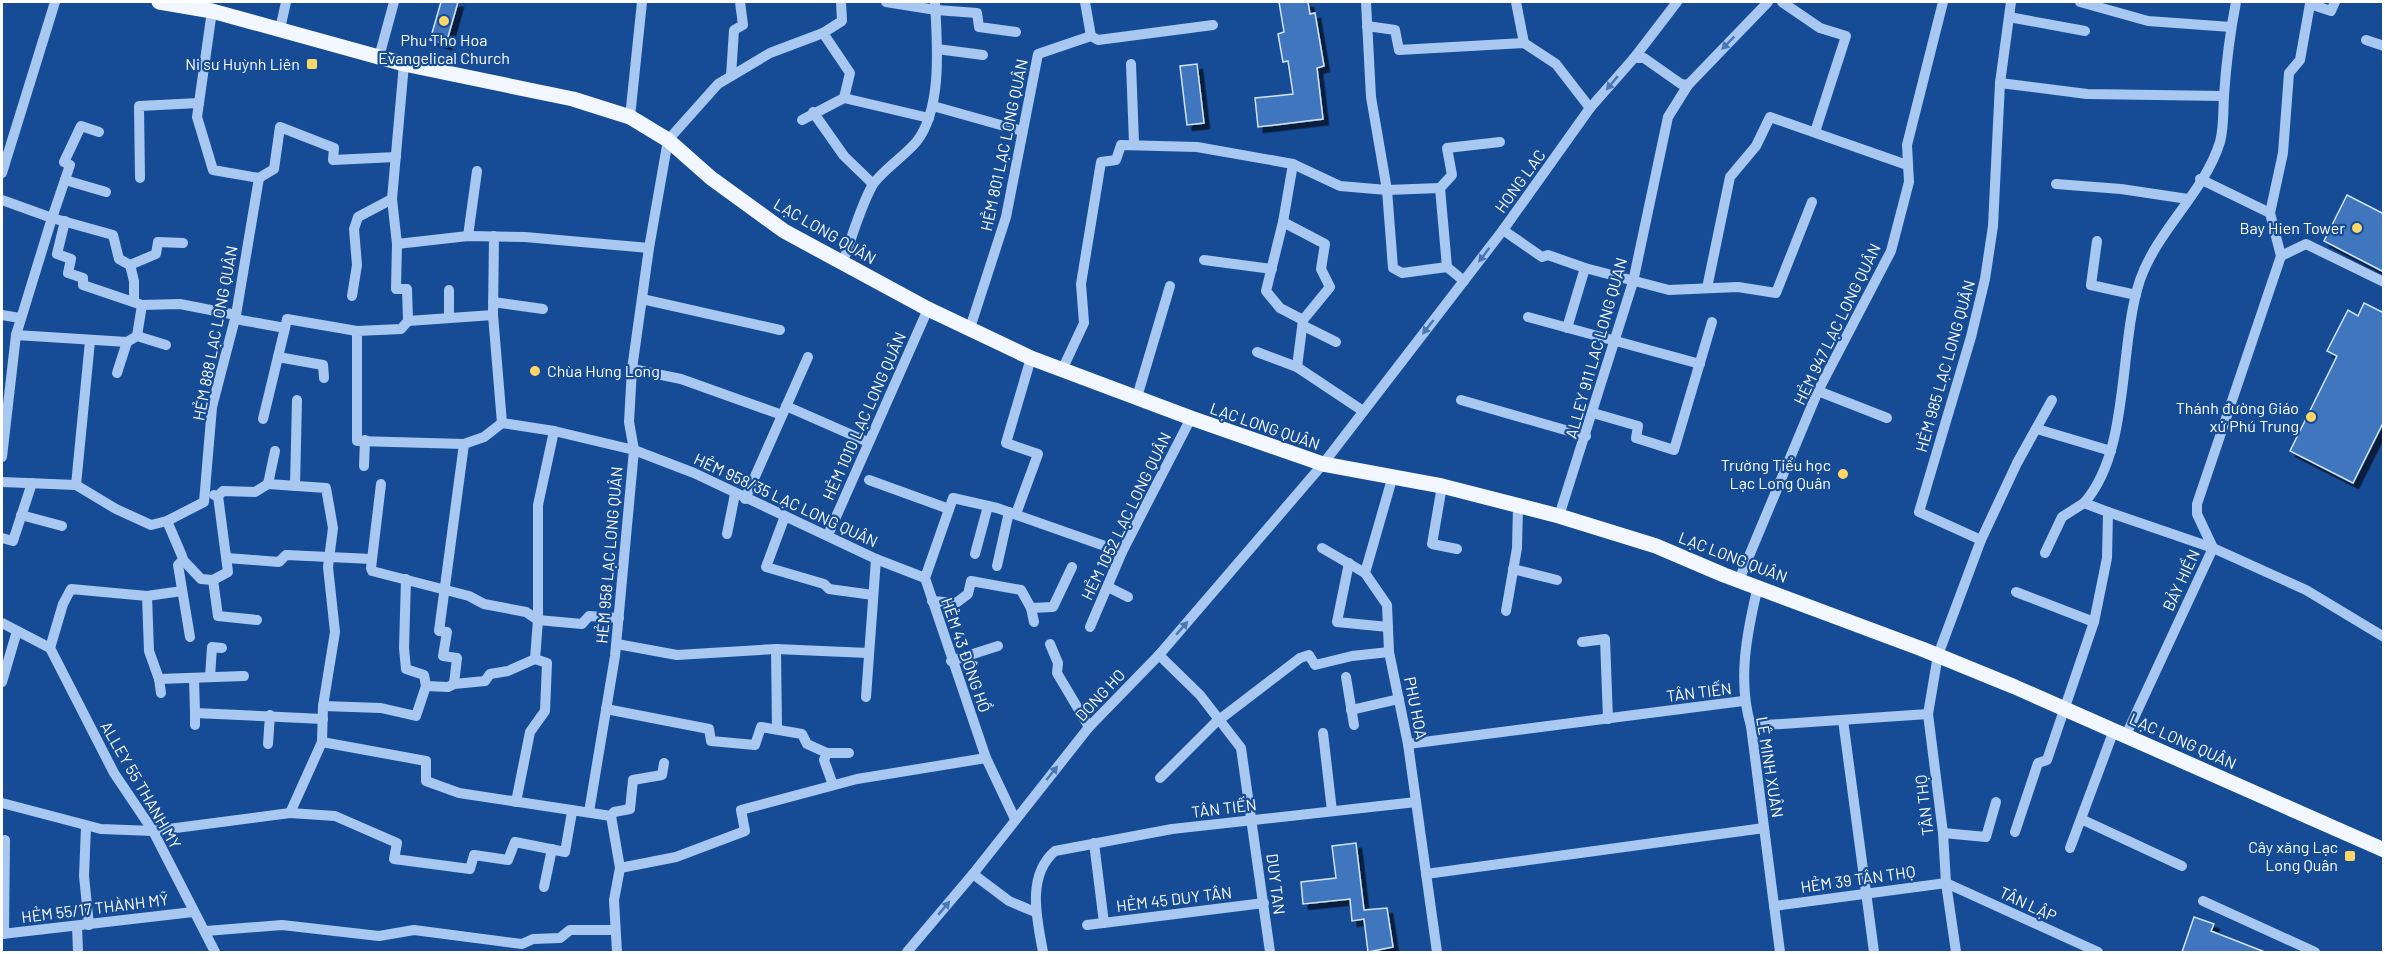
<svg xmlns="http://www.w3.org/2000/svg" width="2385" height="954" font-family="Barlow,sans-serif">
<defs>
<filter id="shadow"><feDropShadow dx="5.5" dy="5.5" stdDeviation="0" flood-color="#0009"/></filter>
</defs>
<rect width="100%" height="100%" fill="#164c96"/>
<g fill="#3f76be" stroke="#cfe3fc" stroke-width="1.5" filter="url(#shadow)">
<polygon points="441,2 458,2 446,44 430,40"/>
<polygon points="1279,2 1308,2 1310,14 1315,13 1324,66 1317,68 1323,119 1258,127 1255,98 1293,94 1288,61 1283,62 1278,34 1284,32"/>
<polygon points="1197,64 1204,123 1187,125 1180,66"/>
<polygon points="2347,195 2384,214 2384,272 2324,241"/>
<polygon points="2364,303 2384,313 2384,421 2353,483 2290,451 2337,356 2327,351 2348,310 2358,316"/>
<polygon points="1356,843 1364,910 1387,908 1393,947 1368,952 1364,919 1352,921 1350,899 1303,904 1301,882 1336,878 1332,846"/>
<polygon points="2194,917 2214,924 2211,931 2265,952 2182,952"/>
</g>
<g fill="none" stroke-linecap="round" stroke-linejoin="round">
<g stroke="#a8c8f1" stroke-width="10">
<polyline points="886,2 936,10 977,13 979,27 1016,32"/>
<polyline points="1085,2 1091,36 1098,40 1213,25"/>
<polyline points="1366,2 1371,97 1387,190 1440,188 1447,267"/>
<polyline points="1516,2 1524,43"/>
<polyline points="1782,2 1820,28 1846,36 1815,132"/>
<polyline points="2080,2 2148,21 2231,27"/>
<polyline points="2009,17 2085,31"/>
<polyline points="1367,26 1395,30 1399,50 1524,43 1556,64 1590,108"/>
<polyline points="280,29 286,2"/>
<polyline points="823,33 850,73 844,98"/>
<polyline points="2366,40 2384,46"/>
<polyline points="937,49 983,55"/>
<polyline points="379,57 394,2"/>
<polyline points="1634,58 1644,58 1681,84 1688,85"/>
<polyline points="404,64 392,199 397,244 396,289 407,289 408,321 401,329 357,331 357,441 464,444 484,437 502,423 554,431 634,450 694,473 876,559 925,578"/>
<polyline points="1131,64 1134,143"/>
<polyline points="731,76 734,30 743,25 740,2"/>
<polyline points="2000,83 2087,94 2224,96"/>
<polyline points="933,106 1022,131"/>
<polyline points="813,112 844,156 873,184"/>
<polyline points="630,117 642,2"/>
<polyline points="802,120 844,98 929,118"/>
<polyline points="99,132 81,126 64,162 70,165 52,218 113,235 119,259 130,265 134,281 134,302"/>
<polyline points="1293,164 1283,222 1266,291 1280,308 1303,320 1297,367 1363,411"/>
<polyline points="2,173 55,2"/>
<polyline points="140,178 139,106 199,103"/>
<polyline points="259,178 274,169 280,127 334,148 333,160 396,157"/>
<polyline points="2200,179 2270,213"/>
<polyline points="65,180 106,192"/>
<polyline points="2056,184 2121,189 2188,199"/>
<polyline points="1440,188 1452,175 1447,148 1500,142"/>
<polyline points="2,200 52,218 16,335 2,457"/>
<polyline points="65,221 57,254 71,259 68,273 83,278 83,285 142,305 180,304 236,315"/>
<polyline points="1283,222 1325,244 1321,269 1330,287 1303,320"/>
<polyline points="1503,230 1542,257 1548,255 1585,268 1669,290 1738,287 1776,293 1812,202"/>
<polyline points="468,236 477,171"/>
<polyline points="494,236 493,315 502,423"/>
<polyline points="2097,241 2091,285 2136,295"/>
<polyline points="397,244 468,236 525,237 649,248"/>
<polyline points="2281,256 2306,244 2384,282"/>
<polyline points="1204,260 1272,269"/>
<path d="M842 264C852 238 859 210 872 186 879 173 906 155 917 141 943 107 937 42 935 2"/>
<polyline points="130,265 156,254 158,242 183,243"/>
<polyline points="1707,288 1730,177 1756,146 1770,117 1907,165"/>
<polyline points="449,290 449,318"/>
<polyline points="352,296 357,265 354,229 358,217 392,199"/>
<polyline points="642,299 780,330"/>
<polyline points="493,302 543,309"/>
<polyline points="2,315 20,318"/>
<polyline points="1528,317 1700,364"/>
<polyline points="235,319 285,328 263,419"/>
<polyline points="408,321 493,315"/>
<polyline points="1304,326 1336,342"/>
<polyline points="285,328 287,319 357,331"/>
<polyline points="970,328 1006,217 1038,54 1091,36"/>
<polyline points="1567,328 1585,268"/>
<polyline points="16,335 127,342 137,336 166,345"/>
<polyline points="137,336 142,305"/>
<polyline points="1257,352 1297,367"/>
<polyline points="278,357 323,365 324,378"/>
<polyline points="632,369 681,379 782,415"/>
<polyline points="1062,370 1084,323 1081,284 1101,162 1116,160 1121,145 1197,147 1293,164 1340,186 1387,190 1393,268 1402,273 1447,267 1464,281"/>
<polyline points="117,373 127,342"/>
<polyline points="1818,391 1887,418"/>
<polyline points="1137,397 1170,286"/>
<polyline points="1461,400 1586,436"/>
<polyline points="786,406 868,442"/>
<polyline points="1593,413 1638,426 1636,438 1674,450 1712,322"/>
<polyline points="2037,429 2111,451"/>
<polyline points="464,444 439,631 447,632 443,656 457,658 454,684 485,681 490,674 508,671 535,659"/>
<polyline points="364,466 365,440"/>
<polyline points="1392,479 1365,573 1387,605 1389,652 1408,744 1437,952"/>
<polyline points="869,480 949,509"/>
<polyline points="2,482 76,485 116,509 151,525 167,521 204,502 212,407 236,315 259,178 213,170 197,117 212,11"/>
<polyline points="268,484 275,451"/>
<polyline points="381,484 371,568 372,571 469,596 484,604 526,612 538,620 582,624 589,616 619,618"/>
<polyline points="76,485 90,341"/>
<polyline points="295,486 297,400"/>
<polyline points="1442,486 1432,544 1457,549"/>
<polyline points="218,496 223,491 255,492 268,484 326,488 333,528 328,567 335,632 323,706 322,742 290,813"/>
<polyline points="745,499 808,357"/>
<polyline points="2108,512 2213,548 2306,590 2384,637"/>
<polyline points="1016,514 1038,454 1006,443 1031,358"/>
<polyline points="21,515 62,526"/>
<polyline points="785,516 766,567 824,584 829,589 873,595"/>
<polyline points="1559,516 1633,282 1668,117 1688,85 1768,2"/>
<polyline points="167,521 182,556 183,560 178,565 190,637"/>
<polyline points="727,534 735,494"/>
<polyline points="828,535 928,309"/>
<polyline points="2,538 13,541 32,483"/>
<polyline points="1981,540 2017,463 2052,400"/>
<polyline points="1322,548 1365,573"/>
<polyline points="2213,548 2197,514 2197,504 2281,256 2270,213 2283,153 2289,73 2300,60 2310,4 2331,11 2335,2"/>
<polyline points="2045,553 2062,517 2084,503"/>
<polyline points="975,554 988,506"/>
<polyline points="227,558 279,562 286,555 372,559"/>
<polyline points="183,560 201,579 213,580 218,616 257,620"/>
<polyline points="1349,563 1337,622 1388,627"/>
<polyline points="997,566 1009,512"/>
<polyline points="1513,569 1557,580"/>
<polyline points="406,579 404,648 406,669 424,675 426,686"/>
<polyline points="213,580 228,572 218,496 214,495"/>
<polyline points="1739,580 1818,391 1891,251 1909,182 1907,145 1943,2"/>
<path d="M1758 586C1747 632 1737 681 1751 726L1780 952"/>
<polyline points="1108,587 1128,597"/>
<polyline points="2016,592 2094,622"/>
<polyline points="147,596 182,591"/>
<polyline points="932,601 956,603 968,594 971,581 1021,590 1031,608 1053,607 1072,567"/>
<polyline points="1031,608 1034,622"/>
<polyline points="1506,611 1517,548 1518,506"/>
<polyline points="2,623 50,648 114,773 153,831 215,952"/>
<polyline points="1090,627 1122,552 1191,418"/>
<polyline points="1582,642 1605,639 1608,719"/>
<polyline points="617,644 677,655 776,649 868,653"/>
<polyline points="1050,644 1058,663 1057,673 1089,727"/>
<polyline points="50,648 63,604 71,589 147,596 149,651 159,679 244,676"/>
<polyline points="776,649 777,729"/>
<polyline points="1159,655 1200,695 1241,748 1270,952"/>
<polyline points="951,661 998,646"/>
<polyline points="210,677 212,647 222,648"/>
<polyline points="1346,677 1354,725"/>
<polyline points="194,678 195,713"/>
<polyline points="159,679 161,693"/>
<polyline points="2,682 17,631"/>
<polyline points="866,697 876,559"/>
<polyline points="323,706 381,708 416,716 426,686 448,687 454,684"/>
<polyline points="606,709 709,729 711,741 755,745 761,727 802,734 807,744 827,753"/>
<polyline points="1351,710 1399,699"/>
<polyline points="1843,720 1874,952"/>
<polyline points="195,725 195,713 323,719"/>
<polyline points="1751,726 1928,714"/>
<polyline points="1323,733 1332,811"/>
<polyline points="2126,735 2213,548"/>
<polyline points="322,742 426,761 426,781 459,793 611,816 620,868 614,900 617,952"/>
<polyline points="268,744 270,715"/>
<polyline points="1408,744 1743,701"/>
<polyline points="1160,778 1215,723 1300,658 1309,655 1315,665 1352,656 1389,652"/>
<polyline points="833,785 824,760 827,753 849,753"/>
<polyline points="516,802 530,732 545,711 547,663 535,659 538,620 538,505 554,431"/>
<polyline points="2,803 101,829 153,831 290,813 335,816 397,843 394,859 470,869 474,855 508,860 515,842 565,852 572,812"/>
<polyline points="589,812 615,656 634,450 629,422 632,369 649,248 668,140 718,84 770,53 823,33 842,21 841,2"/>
<polyline points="611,816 614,812 630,809 633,780 662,775 664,763"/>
<polyline points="1015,819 986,758 925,578 953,498 997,508 1122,552"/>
<polyline points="2081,819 2182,866"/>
<polyline points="86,827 84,876 89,925"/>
<path d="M2015 832 2038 763 2047 760 2094 622 2107 558 2108 512 2084 503C2131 450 2118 346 2140 280 2158 229 2204 193 2220 142 2224 127 2223 111 2224 96 2226 65 2230 33 2236 2"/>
<polyline points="1943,833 1986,837 1996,802"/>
<polyline points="1094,843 1104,923"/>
<polyline points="2070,848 2114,730"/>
<polyline points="620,868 676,857 745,831 741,810 857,779 986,758"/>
<polyline points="973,874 1009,901 1035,912"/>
<polyline points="1426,874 1764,828"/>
<polyline points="544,887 552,849"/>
<polyline points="2203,901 2315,952"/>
<polyline points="1774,906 1946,883 2098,952"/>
<polyline points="1087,925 1264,903"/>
<polyline points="77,926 78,952"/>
<polyline points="206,931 282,925 379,936 414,930 522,944 533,939 560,938 570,930 614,930"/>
<polyline points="2,934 193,912"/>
<polyline points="4,934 5,840"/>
<polyline points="907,952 973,874 1089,727 1159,655 1323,464 1503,230 1590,108 1634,58 1677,2"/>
<path d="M1043 952C1037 919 1026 876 1055 851L1172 829 1416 802"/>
<polyline points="1956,952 1946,883 1943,833 1928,714 1938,655 1981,540 1919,512 1971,337 1985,279 1993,226 2000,83 2011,2"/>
</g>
<polyline stroke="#f2f7ff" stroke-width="15" points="159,2 212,11 404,64 573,99 630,117 668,140 711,178 784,231 928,309 1031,358 1191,418 1323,464 1442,486 1559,516 1656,546 1724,575 1922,649 2015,687 2384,850"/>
</g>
<defs><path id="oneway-solid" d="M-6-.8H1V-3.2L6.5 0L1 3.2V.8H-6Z" transform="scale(1.5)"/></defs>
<g fill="#4977b6">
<use href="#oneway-solid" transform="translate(1728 43) rotate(134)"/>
<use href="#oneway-solid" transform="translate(1612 83) rotate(130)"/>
<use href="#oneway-solid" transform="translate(1484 255) rotate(127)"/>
<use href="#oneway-solid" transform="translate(1428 327) rotate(128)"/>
<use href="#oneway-solid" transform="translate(1182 628) rotate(-49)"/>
<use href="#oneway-solid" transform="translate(1052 773) rotate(-51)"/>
<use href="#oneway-solid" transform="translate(944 908) rotate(-50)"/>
</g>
<g fill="#ffd668" stroke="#164c96" stroke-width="2">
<circle cx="444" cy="21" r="6"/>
<rect x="306" y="58" width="12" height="12" rx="3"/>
<circle cx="2357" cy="228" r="6"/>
<circle cx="535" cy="371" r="6"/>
<circle cx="2311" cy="417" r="6"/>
<circle cx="1843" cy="474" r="6"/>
<rect x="2344" y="850" width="12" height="12" rx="3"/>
</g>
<g text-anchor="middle" stroke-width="4.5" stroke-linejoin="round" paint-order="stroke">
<g font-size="16" fill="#fff" stroke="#164c96" text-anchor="end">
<text x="444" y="46" text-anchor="middle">Phu Tho Hoa<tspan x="444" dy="18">Evangelical Church</tspan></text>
<text x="300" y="70">Ni sư Huỳnh Liên</text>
<text x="2345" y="234">Bay Hien Tower</text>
<text x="547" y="377" text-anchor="start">Chùa Hưng Long</text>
<text x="2299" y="414">Thánh đường Giáo<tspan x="2299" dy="18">xứ Phú Trung</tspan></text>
<text x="1831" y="471">Trường Tiểu học<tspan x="1831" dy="18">Lạc Long Quân</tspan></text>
<text x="2338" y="853">Cây xăng Lạc<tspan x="2338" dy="18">Long Quân</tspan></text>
</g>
<g font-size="16" fill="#fff" stroke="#164c96">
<text transform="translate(1004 145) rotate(-78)" y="6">HẺM 801 LẠC LONG QUÂN</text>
<text transform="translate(1520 181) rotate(-54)" y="6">HONG LAC</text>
<text transform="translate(825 231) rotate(30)" y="6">LẠC LONG QUÂN</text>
<text transform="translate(1837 324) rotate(-64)" y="6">HẺM 947 LẠC LONG QUÂN</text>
<text transform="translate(215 333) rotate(-79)" y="6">HẺM 888 LẠC LONG QUÂN</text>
<text transform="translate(1596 348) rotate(-74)" y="6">ALLEY 911 LAC LONG QUAN</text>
<text transform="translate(1945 366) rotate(-74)" y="6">HẺM 985 LẠC LONG QUÂN</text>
<text transform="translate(864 416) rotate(-66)" y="6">HẺM 1010 LẠC LONG QUÂN</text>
<text transform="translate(1265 426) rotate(19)" y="6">LẠC LONG QUÂN</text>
<text transform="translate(786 500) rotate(25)" y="6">HẺM 958/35 LẠC LONG QUÂN</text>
<text transform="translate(1126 516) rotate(-64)" y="6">HẺM 1052 LẠC LONG QUÂN</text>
<text transform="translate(609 555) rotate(-85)" y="6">HẺM 958 LẠC LONG QUÂN</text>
<text transform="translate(1733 557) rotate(21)" y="6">LẠC LONG QUÂN</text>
<text transform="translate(2181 580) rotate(-65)" y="6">BẢY HIỀN</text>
<text transform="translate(966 655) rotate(71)" y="6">HẺM 43 ĐÔNG HỒ</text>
<text transform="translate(1699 692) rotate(-7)" y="6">TÂN TIẾN</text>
<text transform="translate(1100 695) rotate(-47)" y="6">DONG HO</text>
<text transform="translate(1416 708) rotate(79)" y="6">PHU HOA</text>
<text transform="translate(2183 741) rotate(24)" y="6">LẠC LONG QUÂN</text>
<text transform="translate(1770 767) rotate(81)" y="6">LÊ MINH XUÂN</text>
<text transform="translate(141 785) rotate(60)" y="6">ALLEY 55 THANH MY</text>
<text transform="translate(1924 805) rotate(-97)" y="6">TÂN THỌ</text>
<text transform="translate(1224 808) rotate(-7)" y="6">TÂN TIẾN</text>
<text transform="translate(1858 879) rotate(-8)" y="6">HẺM 39 TÂN THỌ</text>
<text transform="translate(1276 884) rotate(83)" y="6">DUY TAN</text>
<text transform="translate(1174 899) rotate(-7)" y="6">HẺM 45 DUY TÂN</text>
<text transform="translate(2028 904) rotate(25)" y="6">TÂN LẬP</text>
<text transform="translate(95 908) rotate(-7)" y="6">HẺM 55/17 THÀNH MỸ</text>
</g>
</g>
<rect width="2385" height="954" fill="none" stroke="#ffffff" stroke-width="6"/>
</svg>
